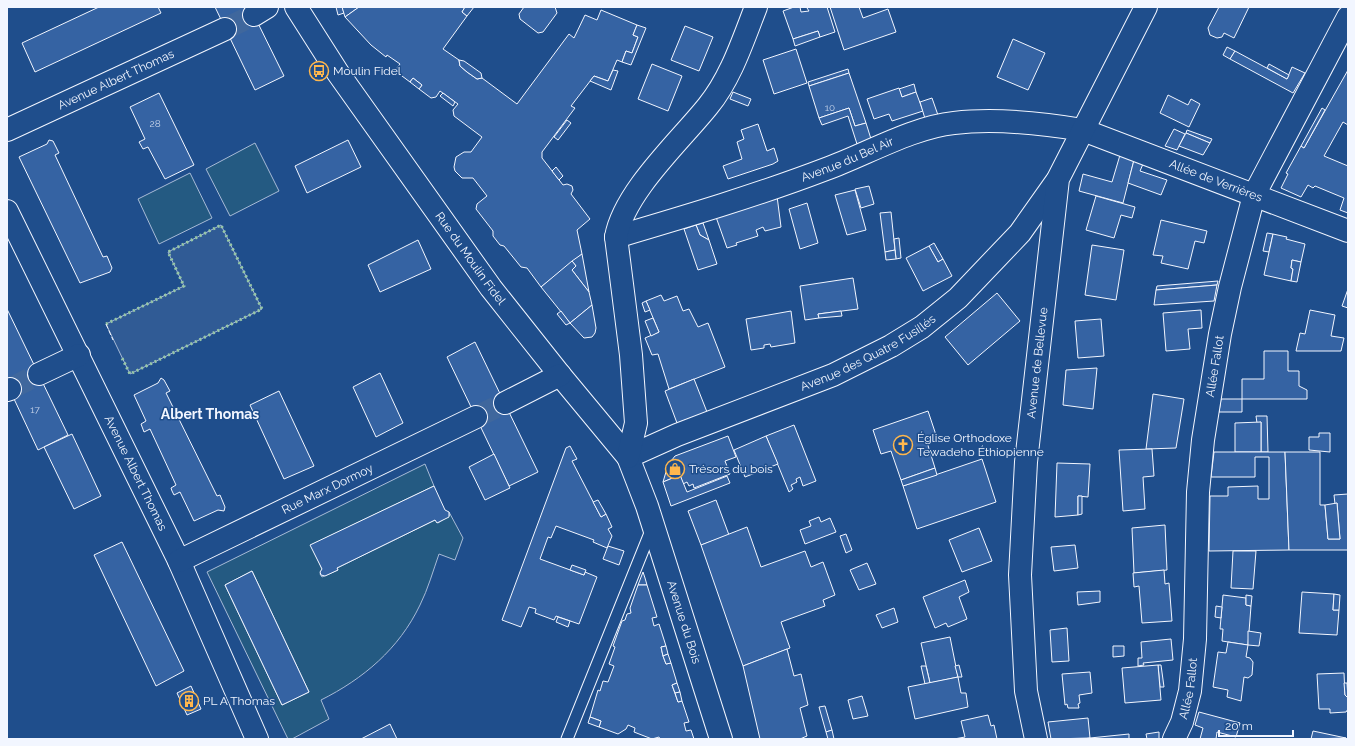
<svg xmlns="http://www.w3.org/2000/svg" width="1355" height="746" font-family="Raleway,sans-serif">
<rect width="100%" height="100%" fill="#1f4e8c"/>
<g fill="#245a82" stroke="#a8bbd7" fill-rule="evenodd">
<polygon points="255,143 279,191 230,216 206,169"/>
<polygon points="190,173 212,218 159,244 138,199"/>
<path d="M425 464 434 486 311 545 322 569 320 574 322 577 338 570 337 568 435 520 438 523 450 515 449 512 463 538 455 560 439 554C433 571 428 589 420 605 399 649 363 679 321 700L329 719 292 739H288L207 572ZM252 571 309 692 282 705 225 585Z"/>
</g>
<polygon fill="#305b95" stroke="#a8bbd7" points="221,225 262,309 130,374 106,324 184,286 168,252"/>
<g fill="#3563a3" stroke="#f2f6ff">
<polygon points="99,7 158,7 161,13 35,72 22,43"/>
<polygon points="215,7 250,7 284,76 255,90"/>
<polygon points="336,7 342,7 344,13 338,15"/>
<polygon points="342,7 359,7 345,17"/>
<polygon points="359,7 465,7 462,12 467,16 443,49 459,60 460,66 467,72 477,79 482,78 517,104 569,34 574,38 585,15 597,20 601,10 637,25 633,35 638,37 632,53 626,51 622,62 617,60 608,81 594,76 571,106 575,108 542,152 542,158 563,185 567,184 572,186 573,190 571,194 590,219 577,230 582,254 541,287 527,268 521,267 504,246 500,245 493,236 493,231 476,209 477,204 487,196 473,178 462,178 455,171 454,167 456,157 464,152 471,152 482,137 454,116 453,110 458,104 440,91 436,97 431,98 419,89 422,85 413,78 410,82 398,73 397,68 400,64 387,55 386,57 371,45 345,17"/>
<polygon points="465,7 474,7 467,16 462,12"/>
<polygon points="524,7 555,7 557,13 543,32 538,33 520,19 519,14"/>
<polygon points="794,7 800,7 801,12 809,11 807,8 810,7 827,7 835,32 820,37 818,31 793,39 783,11"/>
<polygon points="830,7 859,7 863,18 888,9 896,32 844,50"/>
<polygon points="1219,7 1249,7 1234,38 1224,33 1222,37 1217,38 1210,35 1208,28"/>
<polygon points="637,25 646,28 631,65 622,62 626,51 632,53 638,37 633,35"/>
<polygon points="685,26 713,37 699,71 671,60"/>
<polygon points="818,31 820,37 795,46 793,39"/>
<polygon points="1013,39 1045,53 1028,90 997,77"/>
<polygon points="1227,47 1235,51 1230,59 1223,55"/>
<polygon points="796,49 807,83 774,94 763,60"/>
<polygon points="1235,51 1287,79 1292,67 1305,73 1293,93 1230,59"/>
<polygon points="459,60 464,61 481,73 482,78 477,79 467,72 460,66"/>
<polygon points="652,64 682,76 668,111 638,99"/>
<polygon points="1269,64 1289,75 1287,79 1267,68"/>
<polygon points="848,69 849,73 809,86 808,82"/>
<polygon points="613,70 618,71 611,90 590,81 594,76 608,81"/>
<polygon points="1348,70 1348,125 1343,122 1324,156 1348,166 1348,213 1340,210 1344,198 1315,186 1313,188 1308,185 1301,197 1281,188 1288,174 1286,173 1301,146 1304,148"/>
<polygon points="849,73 866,123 855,126 849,108 819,118 809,86"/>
<polygon points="413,78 422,85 419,89 410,82"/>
<polygon points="914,84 916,92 902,97 899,89"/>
<polygon points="899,88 902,97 916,92 923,111 892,121 889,114 874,119 867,99"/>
<polygon points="733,92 751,99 748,106 730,99"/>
<polygon points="159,93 194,165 165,179 148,147 143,149 139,142 145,139 130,107"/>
<polygon points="443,93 455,102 453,106 440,96"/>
<polygon points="1168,95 1188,105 1191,99 1200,104 1189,127 1160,113"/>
<polygon points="932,98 939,118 926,122 920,102"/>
<polygon points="849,108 855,126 866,123 871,139 857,144 848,116 822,125 819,118"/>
<polygon points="1322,108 1325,110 1304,148 1301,146"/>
<polygon points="567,120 571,123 558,140 554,137"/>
<polygon points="758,124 767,151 774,148 778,161 773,164 728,179 723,166 742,159 737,142 744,139 741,130"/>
<polygon points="1174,129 1185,134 1177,150 1165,146"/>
<polygon points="1187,130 1212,139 1210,143 1186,133"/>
<polygon points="1186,133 1210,143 1203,155 1179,146"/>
<polygon points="49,140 53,141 59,153 55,155 103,257 107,256 112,268 110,272 80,283 19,157 47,144"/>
<polygon points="348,140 361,167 307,193 295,166"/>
<polygon points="1120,155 1134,160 1123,203 1079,191 1083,174 1112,182"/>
<polygon points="1134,160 1143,164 1140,171 1167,180 1161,195 1128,183"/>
<polygon points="556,167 563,176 559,180 552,171"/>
<polygon points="869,186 874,204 861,208 855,189"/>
<polygon points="855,190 866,230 847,235 835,195"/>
<polygon points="777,196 781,227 765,231 763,227 756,230 758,236 736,243 737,245 727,248 716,217"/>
<polygon points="1096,196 1135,207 1132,218 1121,215 1114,238 1086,230"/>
<polygon points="807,203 818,243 800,249 789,209"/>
<polygon points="891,212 895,250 885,252 880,213"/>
<polygon points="1161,220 1207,231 1204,243 1195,241 1188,269 1161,263 1163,256 1153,255"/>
<polygon points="703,223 709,240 700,235 696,225"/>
<polygon points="696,225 700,235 709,240 717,264 698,270 684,229"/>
<polygon points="1267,233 1273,234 1269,252 1263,251"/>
<polygon points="1273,234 1287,237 1286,239 1305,244 1301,262 1292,260 1291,268 1293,269 1291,281 1264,275"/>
<polygon points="899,238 901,258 896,259 894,239"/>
<polygon points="418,240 431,269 380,292 368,265"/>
<polygon points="934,243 943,259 938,262 929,246"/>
<polygon points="1092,245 1124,250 1116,300 1085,295"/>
<polygon points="929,246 938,262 943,259 952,276 923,291 906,258"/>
<polygon points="895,250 896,259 886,260 885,252"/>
<polygon points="582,254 589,292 572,270 576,266 572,261"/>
<polygon points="1292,260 1301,262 1297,282 1291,281 1293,269 1291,268"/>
<polygon points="572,261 576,266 572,270 589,292 592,305 570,323 541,287"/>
<polygon points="853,278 858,309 818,314 819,318 805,320 800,286"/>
<polygon points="1218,281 1217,285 1156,290 1157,286"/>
<polygon points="1217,285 1214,301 1154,305 1156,290"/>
<polygon points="1348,289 1348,308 1342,306"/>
<polygon points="997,293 1020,321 968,365 945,337"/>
<polygon points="661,295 664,301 677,296 683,311 689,309 698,327 708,323 725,367 669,389 658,354 652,355 645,338 659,332 646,301"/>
<polygon points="646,301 650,310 645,312 642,303"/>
<polygon points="592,305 596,328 595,333 592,337 584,338 570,323"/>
<polygon points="7,309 68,435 38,450 7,384"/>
<polygon points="1201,310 1202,328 1188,329 1190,349 1166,351 1163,313"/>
<polygon points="1310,310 1335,315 1331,336 1344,338 1341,351 1296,351 1300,333 1305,334"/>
<polygon points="561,311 570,323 566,325 557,314"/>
<polygon points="791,311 795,343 771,347 770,344 764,345 764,348 751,350 746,319"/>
<polygon points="841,311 842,316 819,318 818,314"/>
<polygon points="653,318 659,332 651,336 645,321"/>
<polygon points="1101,319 1104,356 1078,358 1075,321"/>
<polygon points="475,342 538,472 509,486 447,357"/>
<polygon points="1264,351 1288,351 1288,371 1299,371 1299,386 1307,390 1307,399 1242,399 1242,379 1264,379"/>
<polygon points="1097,368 1093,409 1063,405 1066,370"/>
<polygon points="380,373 403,423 376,437 353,387"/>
<polygon points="161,378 164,380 170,391 166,393 217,496 220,495 225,507 224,511 218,510 194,521 180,492 174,495 172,491 171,488 176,485 150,429 144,432 141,424 146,421 134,395 158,383"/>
<polygon points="694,379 707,412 677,423 665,391"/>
<polygon points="279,391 314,466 284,479 250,405"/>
<polygon points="1153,394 1184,399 1176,448 1146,449"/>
<polygon points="1221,399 1242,399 1242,412 1219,412"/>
<polygon points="928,411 936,435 926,439 935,468 901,480 891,451 881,454 873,430"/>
<polygon points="1256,416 1267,416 1268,452 1261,452 1261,422 1257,423"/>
<polygon points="1261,422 1261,452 1235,452 1235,423"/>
<polygon points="794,425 816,481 803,486 800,477 796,479 797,482 791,485 793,489 789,492 766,436"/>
<polygon points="1319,433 1330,433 1330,452 1309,450 1309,437 1319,437"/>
<polygon points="72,434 101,496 74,509 44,447"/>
<polygon points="728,436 736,457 725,461 730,474 694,488 693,484 689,486 687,482 683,484 680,475 663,482 668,465 675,456"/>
<polygon points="766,436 778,464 745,477 734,450"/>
<polygon points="570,446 577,459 572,461 601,517 606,514 612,527 608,529 612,536 607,548 593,542 594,540 556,526 551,538 548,537 540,559 584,575 585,572 597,577 579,624 556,616 554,620 535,613 536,609 529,607 521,627 502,620 566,448"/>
<polygon points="1152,449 1154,476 1143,477 1145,509 1123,511 1119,450"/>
<polygon points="1214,452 1285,452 1289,550 1209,551 1210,496 1228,496 1228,487 1258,486 1258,499 1269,499 1269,457 1255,457 1255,477 1211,477"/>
<polygon points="1285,452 1320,452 1320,505 1325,505 1328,539 1340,539 1337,503 1335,504 1334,495 1348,494 1348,550 1289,550"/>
<polygon points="494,454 510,488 485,500 469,467"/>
<polygon points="982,459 996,502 917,529 903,486"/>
<polygon points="1057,463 1090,464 1088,497 1078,496 1078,515 1055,517"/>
<polygon points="935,468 937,475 903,486 901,480"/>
<polygon points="680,475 687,492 727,476 730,483 671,506 663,482"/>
<polygon points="434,486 445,510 449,512 449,517 437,523 435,520 337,568 338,570 325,576 321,575 320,572 322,569 310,545"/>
<polygon points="1078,496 1082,496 1082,514 1078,515"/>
<polygon points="598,500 606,514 601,517 593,502"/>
<polygon points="716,500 729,535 701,545 688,511"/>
<polygon points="1337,503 1340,539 1328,539 1325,505"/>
<polygon points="819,517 821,522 830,518 836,532 805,544 800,530 811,526 809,521"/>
<polygon points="1165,525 1167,570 1134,573 1132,528"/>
<polygon points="747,527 761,567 805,551 811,567 823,562 835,595 823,600 825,606 781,622 790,648 743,666 701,545"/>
<polygon points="979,528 992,561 962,572 949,540"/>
<polygon points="846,534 852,550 846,553 840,536"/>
<polygon points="122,542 184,671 156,686 94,555"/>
<polygon points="1075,545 1078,568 1054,571 1051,547"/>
<polygon points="608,546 624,551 619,565 603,559"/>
<polygon points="1233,551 1256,551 1253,589 1231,588"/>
<polygon points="867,563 876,584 859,590 850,570"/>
<polygon points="572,565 586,570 584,575 570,570"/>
<polygon points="1164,570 1165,584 1169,583 1172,621 1142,623 1139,586 1134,587 1133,573"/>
<polygon points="252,571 309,692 282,705 225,585"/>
<polygon points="643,572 645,578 647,585 638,585"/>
<polygon points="965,580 969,592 959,597 967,619 948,627 946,623 935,628 923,597"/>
<polygon points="638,585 647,585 657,617 652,618 654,626 659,624 666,646 661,647 663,656 666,664 671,663 677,683 672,685 678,702 682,701 689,722 684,723 686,731 691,730 694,739 660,739 659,737 652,739 634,732 635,728 628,725 626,729 618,734 599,727 601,721 590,717 598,690 600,691 603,681 608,682 614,666 609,664 615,647 613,646 622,621 625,620 627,614 631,613 630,608"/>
<polygon points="1100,591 1100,602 1078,605 1077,592"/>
<polygon points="1302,592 1334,594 1333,610 1339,610 1337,635 1299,633"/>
<polygon points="1334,594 1340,595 1339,610 1333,610"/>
<polygon points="1223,595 1246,598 1246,605 1251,606 1248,645 1222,641 1223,629 1220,629"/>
<polygon points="1246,595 1252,596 1251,606 1246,605"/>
<polygon points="1216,606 1222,607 1221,618 1215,617"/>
<polygon points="894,608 898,622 882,628 876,615"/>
<polygon points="558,617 570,621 568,627 556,622"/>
<polygon points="1067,628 1069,661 1052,662 1050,630"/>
<polygon points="1248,631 1261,633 1259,646 1248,645"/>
<polygon points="950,637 958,677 930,683 921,643"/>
<polygon points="1171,639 1173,660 1143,663 1144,665 1138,666 1138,658 1142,658 1141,642"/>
<polygon points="1228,642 1248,645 1246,657 1250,658 1253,662 1252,675 1248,678 1244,677 1241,701 1227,697 1228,690 1213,687 1218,652 1226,653"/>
<polygon points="666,646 668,654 663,656 661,647"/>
<polygon points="1113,646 1124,646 1124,656 1113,657"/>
<polygon points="787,649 794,676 801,674 808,705 800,708 807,736 800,739 760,739 743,666"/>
<polygon points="668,654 671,663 666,664 663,656"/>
<polygon points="959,665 962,677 958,677 955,666"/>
<polygon points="1158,665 1161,665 1164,687 1160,687"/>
<polygon points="1158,665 1161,700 1125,703 1122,668"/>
<polygon points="921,666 926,666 930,683 925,684"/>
<polygon points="1090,672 1092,693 1079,695 1080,703 1078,704 1079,708 1068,708 1067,704 1065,705 1062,674"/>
<polygon points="1344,673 1345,695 1348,698 1348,709 1346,712 1330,713 1330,709 1319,709 1317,674"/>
<polygon points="958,677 961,693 966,693 968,707 915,719 908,687"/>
<polygon points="677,683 680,692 675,693 672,685"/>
<polygon points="1344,683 1347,683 1348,698 1345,695"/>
<polygon points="191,686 201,709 187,715 177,693"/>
<polygon points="680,692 682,701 678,702 675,693"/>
<polygon points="862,696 868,716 853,719 848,700"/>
<polygon points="825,706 832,730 826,732 819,707"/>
<polygon points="1199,712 1240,723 1236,737 1217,732 1216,739 1200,739 1203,728 1195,725"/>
<polygon points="988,715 991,726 994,725 997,739 954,739 965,737 961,721"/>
<polygon points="590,717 601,721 599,727 588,723"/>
<polygon points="1088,718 1090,738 1051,739 1048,722"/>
<polygon points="390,724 397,739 361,739"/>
<polygon points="832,730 834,739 828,739 826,732"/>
<polygon points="1313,731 1346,738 1311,739"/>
<polygon points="1159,732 1159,739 1147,739 1146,734"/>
<polygon points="1129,734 1129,739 1083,739 1090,738"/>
</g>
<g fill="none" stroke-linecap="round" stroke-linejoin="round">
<g stroke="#3f679d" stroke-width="22" stroke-dasharray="22 11" stroke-linecap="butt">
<polyline points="225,29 254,15"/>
<polyline points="10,389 39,374"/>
<polyline points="476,417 505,403"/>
</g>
<g stroke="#f2f6ff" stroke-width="13">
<polyline id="service" points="567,739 652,528"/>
</g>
<g stroke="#f2f6ff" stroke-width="24">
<g id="minor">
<path id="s1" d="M296 7 338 73 491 288 560 375 628 457 647 506 721 739"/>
<polyline points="254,15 267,7"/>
<path id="s2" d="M7 130 225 29"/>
<path id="s3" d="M7 211 179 561 257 739"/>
<path id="s4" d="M616 237C687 216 758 195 826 169 865 155 913 127 954 123 996 118 1041 123 1083 130L1348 231"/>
<polyline points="39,374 79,355"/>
<polyline points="7,390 10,389"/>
<polyline points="505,403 560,375"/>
<path id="s5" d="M628 457 677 435 833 375 891 346 922 327 958 298 1020 233 1056 182"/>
<path d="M628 457 636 423 631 355 616 237C624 192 680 141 708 106 731 78 743 40 756 7"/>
<path id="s6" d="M179 561 476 417"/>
<path id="s7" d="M1036 739 1026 691 1020 575 1026 462 1058 179 1146 7"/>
<path id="s8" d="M1174 739 1182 722 1190 691 1195 639 1198 492 1203 440 1220 334 1230 287 1254 195 1348 17"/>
</g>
</g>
<use href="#service" stroke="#1f4e8c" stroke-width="11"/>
<use href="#minor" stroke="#1f4e8c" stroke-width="22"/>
<polyline stroke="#97c8a6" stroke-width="3" stroke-dasharray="2 3" stroke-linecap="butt" points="106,324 184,286 168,252 221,225 262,309 130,374 122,358"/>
<polyline stroke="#f2f6ff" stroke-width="1" stroke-dasharray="5 2" stroke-linecap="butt" points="106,324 113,340"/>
</g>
<defs>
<g id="bus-ring" transform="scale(1)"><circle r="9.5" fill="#1f4e8c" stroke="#ffb74d" stroke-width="1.5"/><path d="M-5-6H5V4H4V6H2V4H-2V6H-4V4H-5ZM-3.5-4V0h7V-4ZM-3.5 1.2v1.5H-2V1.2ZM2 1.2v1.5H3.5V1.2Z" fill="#ffb74d"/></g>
<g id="church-ring" transform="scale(1)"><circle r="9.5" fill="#1f4e8c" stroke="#ffb74d" stroke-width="1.5"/><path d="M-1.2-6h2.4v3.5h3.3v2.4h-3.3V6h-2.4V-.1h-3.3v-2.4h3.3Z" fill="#ffb74d"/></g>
<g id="shop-ring" transform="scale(1)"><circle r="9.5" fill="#1f4e8c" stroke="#ffb74d" stroke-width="1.5"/><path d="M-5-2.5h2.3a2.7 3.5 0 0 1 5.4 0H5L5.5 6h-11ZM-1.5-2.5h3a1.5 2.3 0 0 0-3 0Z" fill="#ffb74d"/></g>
<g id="building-ring" transform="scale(1)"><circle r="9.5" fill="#1f4e8c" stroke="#ffb74d" stroke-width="1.5"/><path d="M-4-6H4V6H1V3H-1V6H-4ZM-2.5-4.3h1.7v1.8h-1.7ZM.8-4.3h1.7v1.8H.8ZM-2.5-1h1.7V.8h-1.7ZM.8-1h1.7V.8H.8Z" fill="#ffb74d"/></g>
</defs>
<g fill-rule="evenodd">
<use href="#bus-ring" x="319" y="71"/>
<use href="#church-ring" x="903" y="445"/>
<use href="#shop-ring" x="675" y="469"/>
<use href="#building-ring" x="189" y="701"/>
</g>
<g text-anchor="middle" stroke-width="3" stroke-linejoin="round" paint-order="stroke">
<g font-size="10" fill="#c3d1e8">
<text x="830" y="111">10</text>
<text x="155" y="127">28</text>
<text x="35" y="413">17</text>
</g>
<g font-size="12" fill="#f2f6ff" stroke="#1f4e8c" text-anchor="start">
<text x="333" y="75">Moulin Fidel</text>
<text x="917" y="442">Église Orthodoxe<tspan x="917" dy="14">Tewadeho Éthiopienne</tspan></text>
<text x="689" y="473">Trésors du bois</text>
<text x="203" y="705">PL A Thomas</text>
</g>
<g font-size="12" fill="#f2f6ff" stroke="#1f4e8c">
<text dy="4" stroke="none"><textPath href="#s2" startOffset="120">Avenue Albert Thomas</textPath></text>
<text dy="4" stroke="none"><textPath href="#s4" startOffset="244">Avenue du Bel Air</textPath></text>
<text dy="4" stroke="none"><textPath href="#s4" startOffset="629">Allée de Verrières</textPath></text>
<text dy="4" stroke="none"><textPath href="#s1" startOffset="306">Rue du Moulin Fidel</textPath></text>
<text dy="4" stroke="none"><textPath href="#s5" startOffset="262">Avenue des Quatre Fusillés</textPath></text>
<text dy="4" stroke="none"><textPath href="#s7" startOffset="378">Avenue de Bellevue</textPath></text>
<text dy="4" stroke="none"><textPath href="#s8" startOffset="377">Allée Fallot</textPath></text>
<text dy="4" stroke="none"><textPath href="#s3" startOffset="292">Avenue Albert Thomas</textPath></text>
<text dy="4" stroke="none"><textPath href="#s6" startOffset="165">Rue Marx Dormoy</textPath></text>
<text dy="4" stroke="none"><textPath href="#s1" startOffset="734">Avenue du Bois</textPath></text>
<text dy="4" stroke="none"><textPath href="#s8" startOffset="53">Allée Fallot</textPath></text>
</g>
<g font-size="14" font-weight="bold" fill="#f2f6ff" stroke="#1f4e8c">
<text x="210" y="419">Albert Thomas</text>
</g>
</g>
<rect width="1355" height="746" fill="none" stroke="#f2f6ff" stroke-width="16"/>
<path d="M1219 730v6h74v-6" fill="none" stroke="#f2f6ff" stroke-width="2"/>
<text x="1225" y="730" font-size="12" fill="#f2f6ff" stroke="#1f4e8c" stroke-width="3" paint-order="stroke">20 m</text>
</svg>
